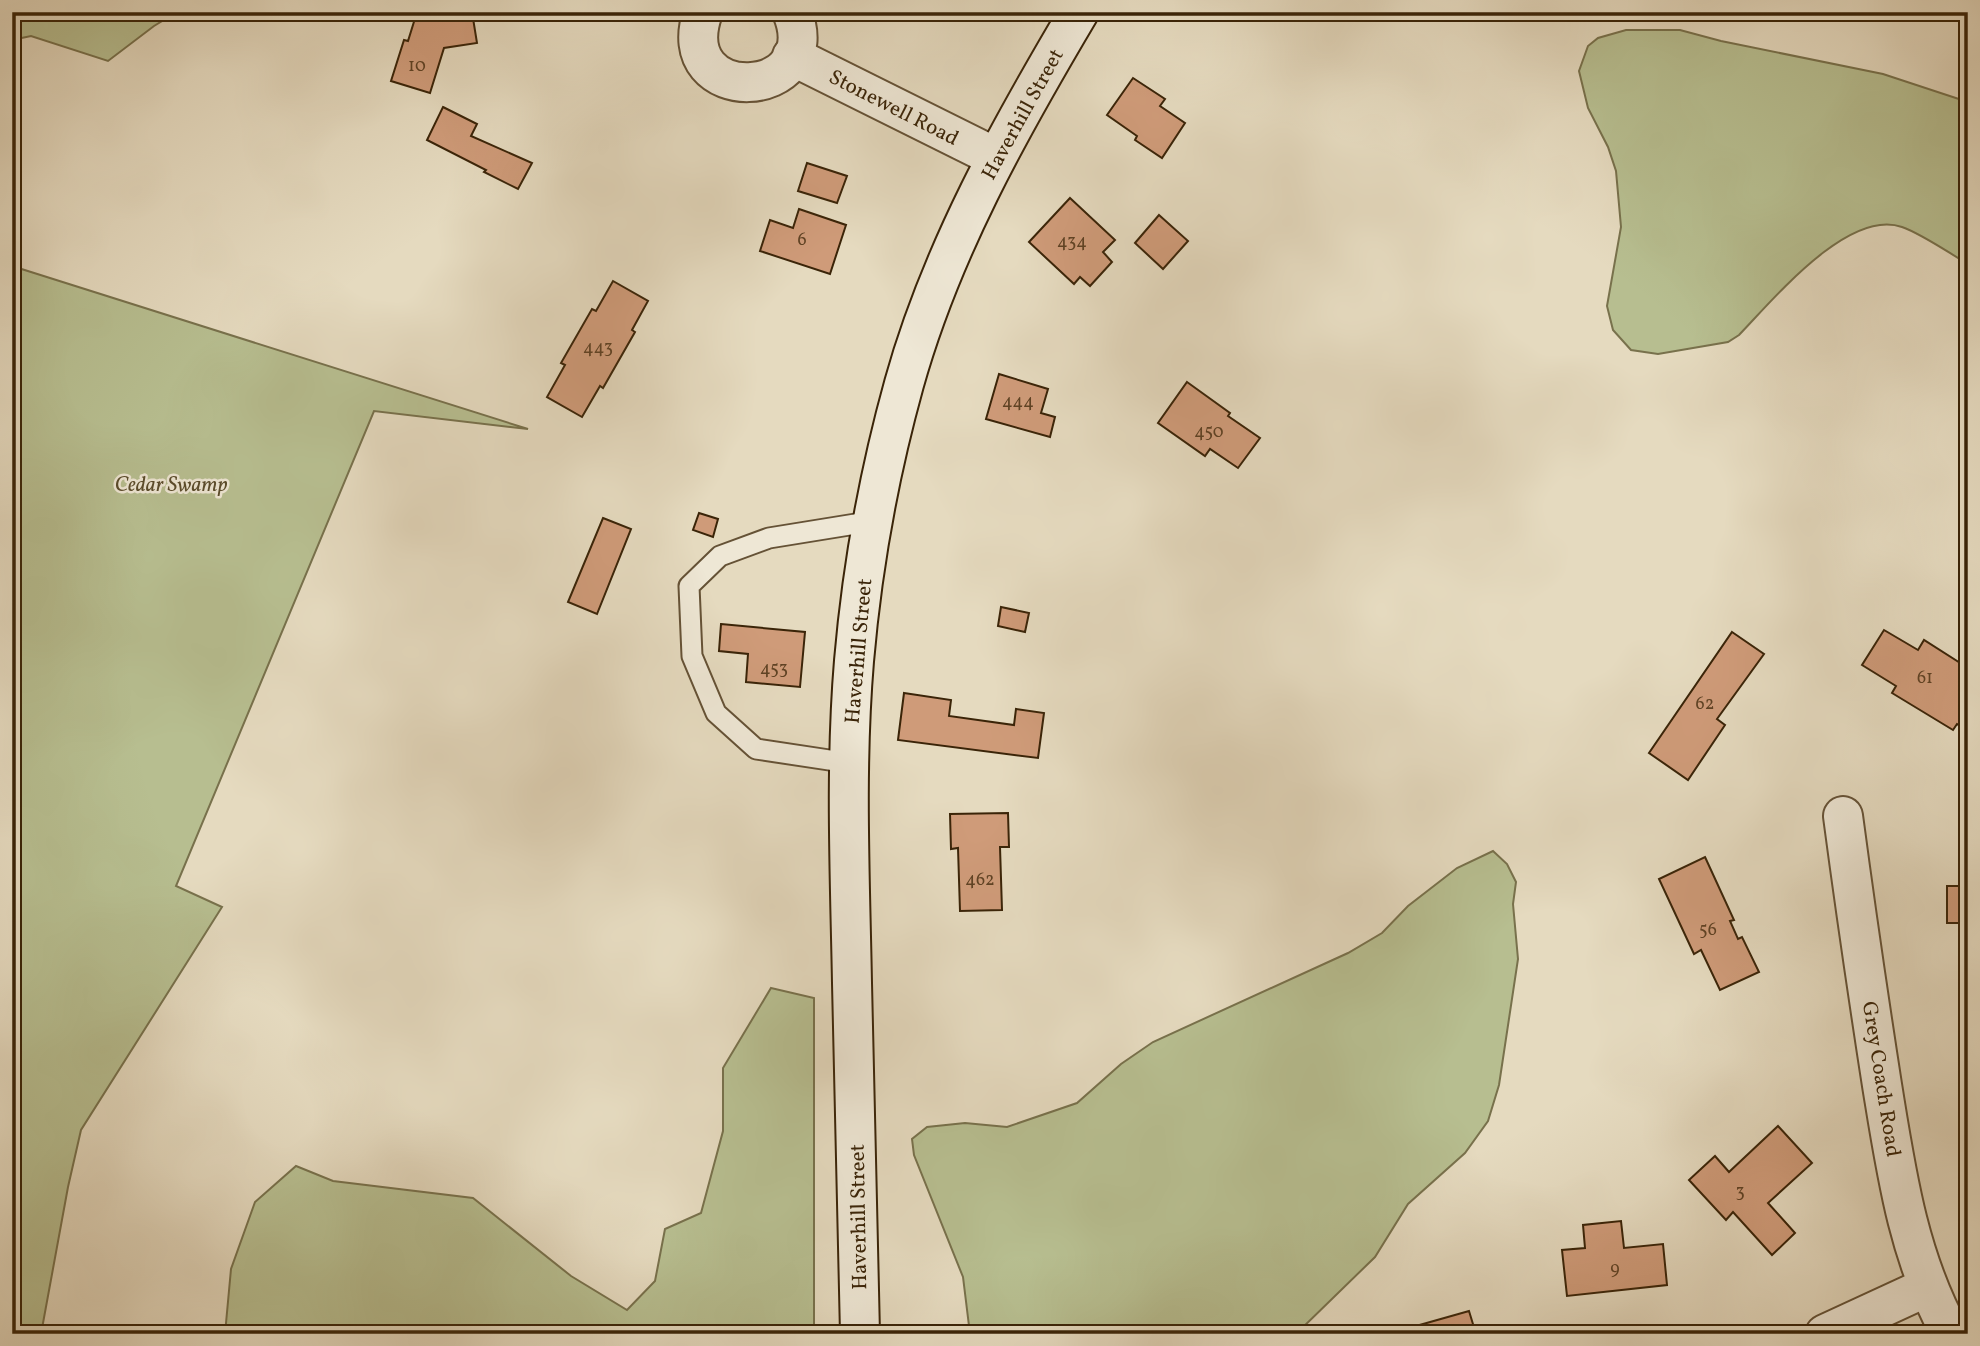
<svg xmlns="http://www.w3.org/2000/svg" width="1980" height="1346" font-family="Vollkorn,serif">
<rect width="100%" height="100%" fill="#e5dabf"/>
<filter id="stains"><feTurbulence type="fractalNoise" baseFrequency=".00286" numOctaves="4"/><feColorMatrix values="0 0 0 0 .2 0 0 0 0 .09 0 0 0 0 .02 0 0 0 .5 -.17"/></filter>
<radialGradient id="worn" r=".72"><stop offset=".6" stop-color="#630" stop-opacity="0"/><stop offset="1" stop-color="#630" stop-opacity=".3"/></radialGradient>
<g fill="#b7be90" stroke="#78714c" stroke-width="2">
<polygon points="12,12 177,12 154,26 108,61 31,36 12,40"/>
<path d="M1626 30H1680L1721 41 1883 74 1968 102V264C1949 253 1922 234 1902 227 1848 208 1772 301 1739 335L1728 342 1658 354 1631 350 1613 330 1607 306 1621 227 1616 171 1608 147 1588 108 1579 71 1588 46 1598 38Z"/>
<polygon points="12,266 528,429 374,411 176,886 222,907 81,1130 68,1187 41,1334 12,1334"/>
<polygon points="1493,851 1507,864 1516,882 1513,904 1518,959 1499,1085 1488,1121 1465,1153 1408,1204 1375,1257 1296,1334 970,1334 963,1277 914,1155 912,1139 927,1127 965,1123 1007,1127 1077,1103 1121,1064 1153,1042 1348,953 1382,933 1408,906 1457,868"/>
<polygon points="771,988 814,998 814,1334 225,1334 231,1269 255,1202 296,1166 333,1181 473,1198 571,1276 627,1310 655,1281 665,1229 701,1213 723,1131 723,1068"/>
</g>
<g fill="#cf9b79" stroke="#3a2408" stroke-width="2">
<polygon points="417,12 472,12 477,43 444,48 430,93 391,81 404,40 408,41"/>
<polygon points="1133,78 1165,99 1160,106 1185,123 1162,158 1135,140 1137,136 1107,115"/>
<polygon points="443,107 477,124 471,136 532,163 518,189 484,172 486,170 427,140"/>
<polygon points="807,163 847,176 837,203 798,191"/>
<polygon points="1070,198 1115,240 1103,252 1112,262 1090,286 1080,277 1074,284 1029,242"/>
<polygon points="799,209 846,225 830,274 760,251 770,220 793,228"/>
<polygon points="1159,215 1188,241 1163,269 1135,243"/>
<polygon points="613,281 648,301 632,330 635,332 603,388 600,386 582,417 547,397 565,365 561,363 592,309 596,311"/>
<polygon points="999,374 1048,389 1041,413 1055,417 1050,437 986,419"/>
<polygon points="1187,382 1230,413 1228,416 1260,438 1238,468 1210,449 1205,456 1158,423"/>
<polygon points="699,513 718,519 713,537 693,530"/>
<polygon points="603,518 631,529 597,614 568,602"/>
<polygon points="1001,607 1029,613 1025,632 998,626"/>
<polygon points="721,624 805,632 800,687 746,682 748,654 719,651"/>
<polygon points="1884,630 1918,650 1924,640 1968,668 1968,730 1957,724 1953,730 1892,693 1896,686 1862,665"/>
<polygon points="1732,632 1764,654 1717,719 1725,725 1688,780 1649,753"/>
<polygon points="904,693 951,700 949,716 1014,725 1016,709 1044,713 1038,758 898,740"/>
<polygon points="1008,813 1009,847 1000,847 1002,910 960,911 958,848 951,849 950,814"/>
<polygon points="1967,817 1968,923 1947,923 1947,886 1967,886"/>
<polygon points="1705,857 1734,920 1730,921 1738,939 1742,937 1759,972 1720,990 1701,950 1694,954 1659,879"/>
<polygon points="1968,997 1968,1045 1961,998"/>
<polygon points="1778,1126 1812,1163 1768,1203 1795,1233 1772,1255 1733,1212 1726,1220 1689,1180 1715,1156 1729,1172"/>
<polygon points="1621,1221 1624,1248 1663,1244 1667,1285 1567,1296 1562,1250 1585,1248 1583,1225"/>
<polygon points="1469,1311 1476,1334 1414,1334 1418,1333 1416,1326"/>
</g>
<g fill="none" stroke-linecap="round" stroke-linejoin="round">
<g stroke="#655236" stroke-width="23">
<polyline id="lane" points="849,763 756,749 716,713 692,656 689,586 720,556 769,538 874,521"/>
</g>
<g stroke="#655236" stroke-width="42">
<g id="street">
<path d="M703 12C669 109 829 102 792 12"/>
<polyline points="792,56 995,157"/>
<path d="M1843 816C1855 906 1868 995 1882 1085 1896 1171 1908 1257 1951 1334"/>
<polyline points="1825,1334 1927,1287"/>
</g>
</g>
<g stroke="#3a2408" stroke-width="42">
<path id="secondary" d="M860 1334C858 1217 855 1100 852 983 850 876 845 768 854 661 862 568 879 474 904 384 941 251 1009 130 1079 12"/>
</g>
<use href="#lane" stroke="#eee7d5" stroke-width="19"/>
<use href="#street" stroke="#eee7d5" stroke-width="38"/>
<use href="#secondary" stroke="#eee7d5" stroke-width="38"/>
</g>
<g text-anchor="middle" stroke-width="5" stroke-linejoin="round" paint-order="stroke">
<g font-size="18" fill="#5f4224">
<text x="417" y="71">10</text>
<text x="802" y="245">6</text>
<text x="1072" y="247">434</text>
<text x="598" y="353">443</text>
<text x="1018" y="407">444</text>
<text x="1209" y="437">450</text>
<text x="774" y="674">453</text>
<text x="1925" y="683">61</text>
<text x="1705" y="709">62</text>
<text x="980" y="885">462</text>
<text x="1708" y="935">56</text>
<text x="1740" y="1197">3</text>
<text x="1615" y="1274">9</text>
</g>
<g font-size="21" fill="#3a2408" stroke="#eee7d5">
<text transform="translate(894 107) rotate(27)" y="7">Stonewell Road</text>
<text transform="translate(1022 114) rotate(-61)" y="7">Haverhill Street</text>
<text transform="translate(858 651) rotate(-85)" y="7">Haverhill Street</text>
<text transform="translate(1882 1079) rotate(81)" y="7">Grey Coach Road</text>
<text transform="translate(858 1217) rotate(-91)" y="7">Haverhill Street</text>
</g>
<g font-size="21" font-style="italic" fill="#594a2a" stroke="#eee7d5">
<text x="171" y="491">Cedar Swamp</text>
</g>
</g>
<rect width="1980" height="1346" fill="none" stroke="#e5dabf" stroke-width="42"/>
<rect x="14" y="14" width="1952" height="1318" fill="none" stroke="#3a2408" stroke-width="3.5"/>
<rect x="21" y="21" width="1938" height="1304" fill="none" stroke="#3a2408" stroke-width="2"/>
<rect width="100%" height="100%" filter="url(#stains)"/>
<rect width="100%" height="100%" fill="url(#worn)"/>
</svg>
